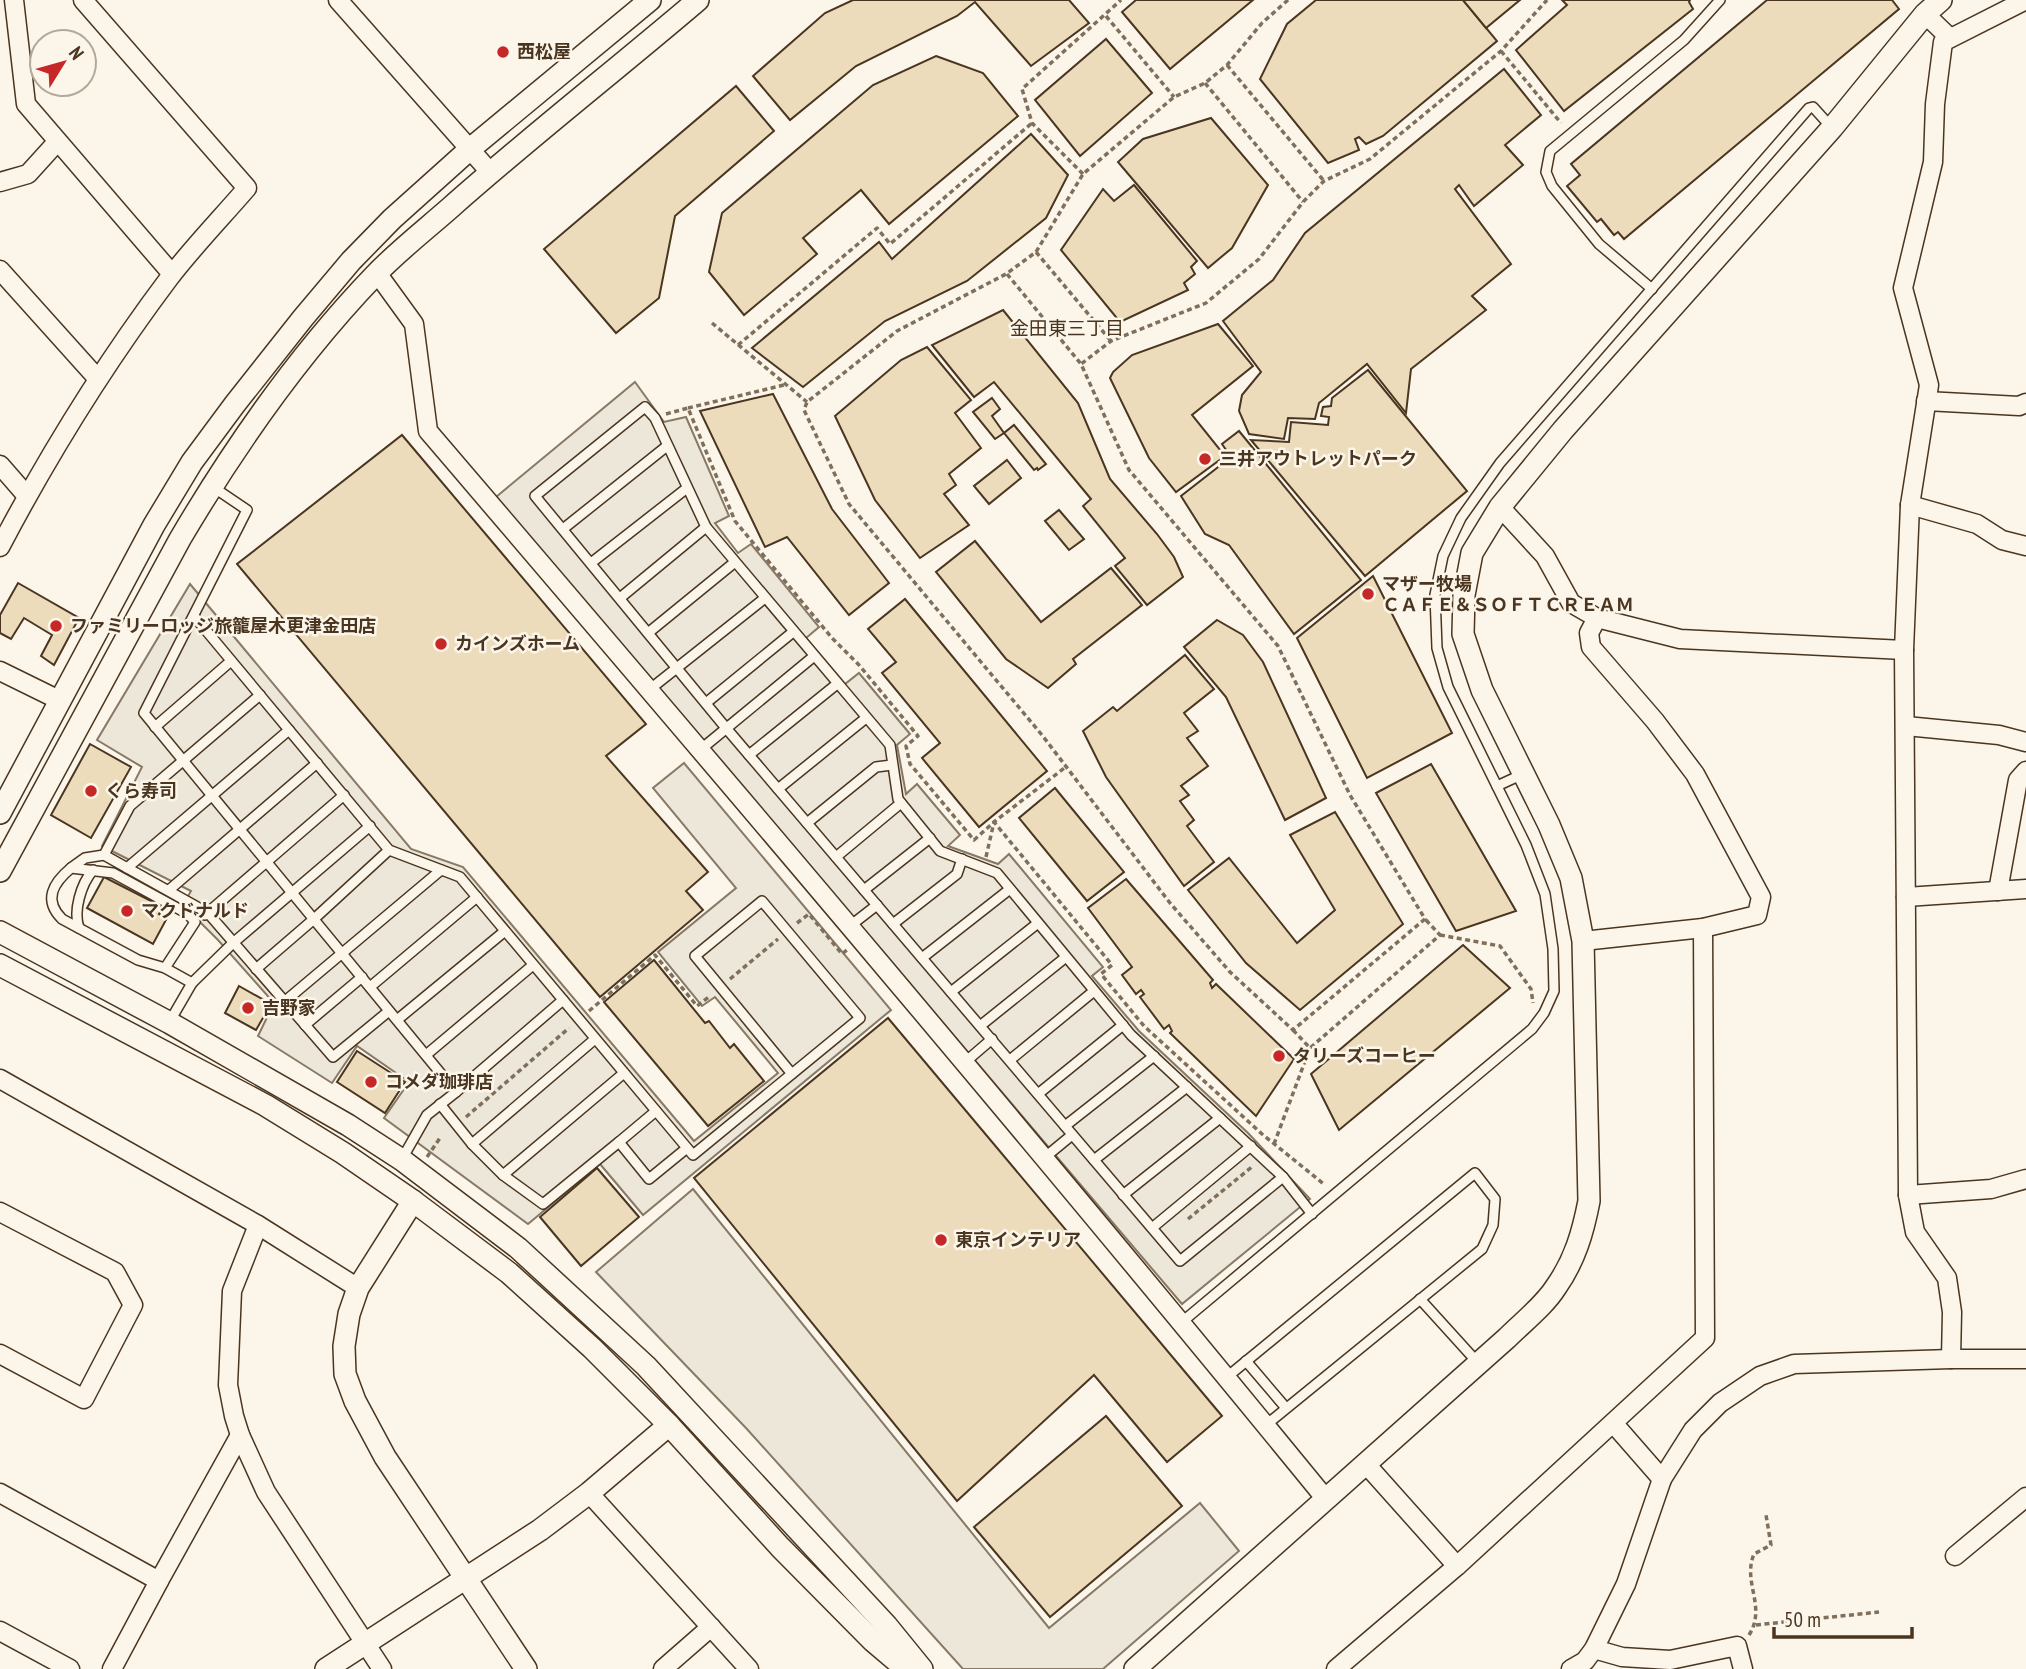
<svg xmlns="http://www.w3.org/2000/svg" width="2026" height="1669" font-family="'PT Sans Narrow','Noto Sans JP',sans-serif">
<rect width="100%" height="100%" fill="#fbf6e9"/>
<g fill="#ede7d9" stroke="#887966" stroke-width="2">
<polygon points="635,382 664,422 686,417 729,516 715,523 738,553 751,544 819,627 806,638 845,684 859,673 910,734 897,745 906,794 917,784 960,835 948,846 998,864 1009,854 1103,967 1092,976 1139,1031 1248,1133 1310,1199 1182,1304 496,497"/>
<polygon points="190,584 411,849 463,867 694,1141 778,1073 715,997 702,1006 658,952 736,888 653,788 684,763 891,1010 643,1215 600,1164 528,1224 384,1118 409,1082 357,1046 332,1083 258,1036 274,1003 218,940 183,905 191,891 102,846 142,767 97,740"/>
<polygon points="693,1189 1049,1628 1200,1503 1239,1551 1103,1669 963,1669 746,1428 596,1272"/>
</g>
<g fill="#ecdcbc" stroke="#4a3520" stroke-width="2">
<polygon points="853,0 1069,0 1089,23 1031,66 975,2 957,16 856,66 790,120 753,76 825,13"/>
<polygon points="1136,0 1253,0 1170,69 1122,12"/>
<polygon points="1316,0 1463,0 1497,41 1383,136 1366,144 1359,137 1355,139 1359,150 1328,163 1260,79 1287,24"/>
<polygon points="1463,0 1520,0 1486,28"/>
<polygon points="1562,0 1690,0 1689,2 1693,9 1564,111 1516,50 1567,5"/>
<polygon points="1767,0 1892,0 1899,9 1624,239 1618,232 1614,235 1601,219 1597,222 1567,186 1580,175 1571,164"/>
<polygon points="1106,39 1152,93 1080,156 1035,100"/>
<polygon points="936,56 983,73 1018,116 889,224 861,190 803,238 817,254 744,315 709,272 722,213 873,85"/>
<polygon points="1504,69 1541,115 1505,145 1523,165 1474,206 1459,185 1455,189 1511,264 1472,296 1486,310 1411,369 1406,413 1367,364 1319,403 1315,419 1288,418 1284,439 1249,434 1239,411 1242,395 1261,372 1223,321 1273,280 1305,233"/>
<polygon points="736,86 774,131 675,216 659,298 616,333 544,249"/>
<polygon points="1211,118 1268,185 1232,248 1208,268 1118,162 1143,139"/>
<polygon points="1031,134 1068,175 1046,218 967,281 885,321 803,387 752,348 879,242 892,259"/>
<polygon points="1134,185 1197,261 1191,267 1195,274 1184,283 1188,290 1120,322 1061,250 1103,189 1114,201"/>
<polygon points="1003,310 1078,403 1110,479 1157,534 1174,557 1183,577 1147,605 1115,566 1125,558 1083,506 1091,499 994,382 974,397 932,345"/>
<polygon points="1218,324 1253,366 1192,415 1225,456 1176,492 1149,458 1110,378 1113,372 1132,355"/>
<polygon points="927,347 971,400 955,413 981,448 949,474 956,485 944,494 969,525 920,558 875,500 835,416 901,360"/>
<polygon points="1368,370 1467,491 1365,576 1251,440 1289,442 1291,422 1328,425 1329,417 1321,416 1323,407 1331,406 1332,398"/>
<polygon points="773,394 832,509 889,583 849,615 787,537 765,547 700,411"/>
<polygon points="992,398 1000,409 992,416 1004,433 995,439 973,412"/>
<polygon points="1014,425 1046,464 1038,470 1037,468 1034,470 1004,433"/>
<polygon points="1239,431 1361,580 1294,634 1229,545 1205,534 1181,496 1231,457 1222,444"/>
<polygon points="402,435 646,724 606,756 708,872 686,891 703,910 600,997 237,564"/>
<polygon points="1007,460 1021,478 989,504 974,486"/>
<polygon points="1059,510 1084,539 1069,550 1045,521"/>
<polygon points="975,541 1041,622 1111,568 1142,605 1073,659 1076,664 1048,688 1006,659 936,572"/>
<polygon points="1373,576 1452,733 1367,778 1297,638"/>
<polygon points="18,583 79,618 54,665 41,656 52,635 24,618 11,639 0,633 0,615"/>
<polygon points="905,599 1047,771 979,827 922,758 940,743 882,673 896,662 868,629"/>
<polygon points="1217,620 1243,635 1263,662 1326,798 1285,820 1226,697 1184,647"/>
<polygon points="1185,655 1214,689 1184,713 1198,731 1187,738 1208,766 1181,786 1189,795 1180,801 1194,820 1187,826 1214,862 1184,886 1106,777 1083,731 1113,707 1117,711"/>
<polygon points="90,744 131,767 91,838 51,815"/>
<polygon points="1431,764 1516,911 1456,931 1376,793"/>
<polygon points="1055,788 1124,872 1087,901 1019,818"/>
<polygon points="1335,812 1403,924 1300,1010 1246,963 1188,890 1229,858 1297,943 1335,910 1290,835"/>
<polygon points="104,877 163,907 159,914 167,918 153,944 87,908"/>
<polygon points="1126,879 1213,980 1210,983 1212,988 1216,984 1294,1059 1256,1116 1170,1033 1172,1031 1169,1025 1164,1029 1140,997 1144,994 1141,990 1136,994 1122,975 1132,967 1088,908"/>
<polygon points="1463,945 1510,988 1339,1130 1311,1074"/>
<polygon points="654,960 705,1023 709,1021 730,1048 734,1044 764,1081 708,1126 604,1002"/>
<polygon points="239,986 271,1004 256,1030 225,1013"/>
<polygon points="888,1018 1222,1416 1167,1462 1094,1375 957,1501 694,1178"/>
<polygon points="357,1051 405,1082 385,1113 337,1082"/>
<polygon points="597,1168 639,1217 581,1266 540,1217"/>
<polygon points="1106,1416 1182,1506 1050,1617 974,1527"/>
</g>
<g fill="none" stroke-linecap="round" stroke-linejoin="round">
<g stroke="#4a3520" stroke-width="12">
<g id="service">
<polyline points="1652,289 1599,244 1552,186 1546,172 1550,151 1684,40 1720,0"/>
<polygon points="645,407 655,418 706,527 890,745 898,799 940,851 997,873 1131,1035 1283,1177 1180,1261 726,728 535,496"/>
<polyline points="213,487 247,510 144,713 456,1092 427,1115 402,1159"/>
<polyline points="563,529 667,446"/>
<polyline points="591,563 687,488"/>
<polyline points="620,598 706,527"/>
<polyline points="194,616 389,850 460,877 693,1155 860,1018 762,901 695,956 792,1074"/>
<polyline points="648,633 735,562"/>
<polyline points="649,690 765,598"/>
<polyline points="260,695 130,806 104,855 208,913 333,1057 389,1011"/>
<polyline points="706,703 793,632"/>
<polyline points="155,727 231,661"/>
<polyline points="700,750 813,657"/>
<polyline points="749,755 837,684"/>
<polyline points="1497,786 1523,774"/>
<polyline points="778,789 866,718"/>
<polyline points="807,823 876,767 892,765"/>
<polyline points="836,857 901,803"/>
<polyline points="71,868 85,858 104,855"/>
<polyline points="127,868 289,730"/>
<polyline points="169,890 317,763"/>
<polyline points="864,890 930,838"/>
<polyline points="205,915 344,795"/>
<polyline points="893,924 957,874 962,859"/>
<polyline points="850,926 877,905"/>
<path d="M79 928C73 911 81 884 93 870"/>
<polyline points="922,958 1010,889"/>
<path d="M165 968 195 922 188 914 113 873 71 868C53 883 43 900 62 919L138 960 165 968 192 983"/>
<polyline points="256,969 314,919 389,850"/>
<polyline points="370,987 477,897"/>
<polyline points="951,992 1038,923"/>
<polyline points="284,1002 441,870"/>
<polyline points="397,1020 505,931"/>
<polyline points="170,1021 192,983 233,943 370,826"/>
<polyline points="305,1025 362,977"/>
<polyline points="980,1026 1066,957"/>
<polyline points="426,1055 533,965"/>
<polyline points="1010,1060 1094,991"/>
<polyline points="964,1063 992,1039"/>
<polyline points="456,1092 563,1000"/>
<polyline points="1038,1094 1123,1025"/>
<polyline points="440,1104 472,1144 503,1175 543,1204 619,1142 649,1179 687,1148"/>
<polyline points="1065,1126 1154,1056"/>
<polyline points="619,1142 656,1111"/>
<polyline points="472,1144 595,1039"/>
<polyline points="1044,1158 1072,1135"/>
<polyline points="1094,1160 1187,1087"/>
<polyline points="503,1175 624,1073"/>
<polyline points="1283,1177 1312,1214"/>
<polyline points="1123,1195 1220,1118"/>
<polyline points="1152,1228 1251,1146"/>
<polyline points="1420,1299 1478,1363"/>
<polyline points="1182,1322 1532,1029 1544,1013 1554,991 1553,949 1545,894 1526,845 1448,687 1437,648 1435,595 1443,556 1461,518 1500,463 1809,108 1813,107 1832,128"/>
<polyline points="1246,1361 1286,1408"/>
<polyline points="1227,1377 1475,1173 1495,1199 1493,1225 1482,1249 1266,1425"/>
</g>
</g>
<g stroke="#4a3520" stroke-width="21">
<g id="minor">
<polyline points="14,0 26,104 172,274"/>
<polyline points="338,0 490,172"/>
<polyline points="1925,14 1950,38"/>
<polyline points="0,182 28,174 57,142"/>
<polyline points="0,270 97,378"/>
<path d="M377 273 414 324 428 431C730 784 1031 1138 1325 1498"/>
<polyline points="1926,401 2019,406 2026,403"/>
<polyline points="0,465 27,496"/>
<polyline points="1910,505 1977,524 2002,540 2026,546"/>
<polyline points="1500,507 1545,556 1571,603 1597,618 1680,639 1904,650"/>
<path d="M0 547C50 452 106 362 170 277 194 246 222 217 247 188L83 0"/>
<polyline points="0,671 61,701"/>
<polyline points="1906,726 1999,735 2026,742"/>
<polyline points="1998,891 2018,780 2026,771"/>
<polyline points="1906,897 2026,889"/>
<polyline points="1583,941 1703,928 1757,915 1761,897 1695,774 1655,721 1591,647 1589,633 1597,618"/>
<polyline points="0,1079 258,1225 358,1288"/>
<polyline points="1908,1195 1991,1189 2026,1179"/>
<polyline points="0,1212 115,1272 133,1305 84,1399 0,1354"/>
<polyline points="258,1225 232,1291 228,1385 234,1416 240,1435 266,1492 382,1669"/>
<polyline points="1951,1359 1952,1312 1947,1278 1915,1232 1908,1195 1904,650 1910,505 1929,385 1903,288 1933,162 1935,104 1943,42 2026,0"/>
<polyline points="1614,1424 1662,1479"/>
<polyline points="1365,1463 1457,1566"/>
<polyline points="0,1493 159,1581 240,1435"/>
<polyline points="589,1493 749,1669"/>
<polyline points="1955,1556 2026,1497"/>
<polyline points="0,1631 70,1669"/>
<polyline points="1594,1649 1622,1657 1670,1660 1737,1646 1743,1669"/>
<polyline points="112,1669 159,1581"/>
<polyline points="663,1669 711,1627"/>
<polyline points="1336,1669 1457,1566 1705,1338 1703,928"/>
<polyline points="1571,1669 1585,1661 1594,1649 1626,1584 1662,1479 1693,1430 1720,1403 1760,1376 1794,1364 1951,1359 2026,1359"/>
</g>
</g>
<g stroke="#4a3520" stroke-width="24">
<g id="tertiary">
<polyline points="0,813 154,525 192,462 235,404 303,318 351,261 392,219 470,149 650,0"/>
<path d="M0 871 180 539C236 444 299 354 375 275 398 251 425 230 450 208 531 136 616 70 698 0"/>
<polyline points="0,932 170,1023 348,1125 402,1160 518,1248 646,1366 887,1626 922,1669"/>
<polyline points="0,965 265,1105 343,1153 413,1201 509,1273 592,1348 669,1425 780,1547 873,1641 906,1669"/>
<polyline points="413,1201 358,1288 349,1314 344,1346 345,1374 355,1401 385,1457 526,1669"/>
<polyline points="326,1669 540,1530 589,1493 669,1425"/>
<path d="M1135 1669 1507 1338C1523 1322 1544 1306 1556 1287 1575 1260 1583 1232 1589 1201L1583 941 1571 878 1549 825 1482 690 1463 634 1464 595 1472 553 1500 507 1563 430 1832 128 1925 14 1941 0"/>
</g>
</g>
<g stroke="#7f6f5c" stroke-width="3.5" stroke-dasharray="5 3.5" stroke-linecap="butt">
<polyline points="1288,0 1262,23 1227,65 1205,83 1174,97 1083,174 1036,252 1006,274 897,331 807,402 804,410 849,504 1042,735 1170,903 1230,972 1293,1030 1425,919 1350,795 1278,646 1129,470 1081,364 1111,341 1206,303 1259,259 1303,202 1324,181 1370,159 1501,51 1547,0"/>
<polyline points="1106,16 1174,97"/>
<polyline points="1501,51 1561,123"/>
<polyline points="1227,65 1324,181"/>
<polyline points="1205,83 1303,202"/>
<polyline points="1083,174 1032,123 1022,89 1121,0"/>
<polyline points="1036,252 1111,341"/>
<polyline points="1007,274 1081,364"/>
<polyline points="712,323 807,402"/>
<polyline points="738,345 877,228 890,244 1032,123"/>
<polyline points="688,408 784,385"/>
<polyline points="666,414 688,408 735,521 832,638 859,665 918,736 906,746 910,764 974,840 994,822 1112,965 1101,974 1144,1026 1262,1134 1325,1185"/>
<polyline points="986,857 994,822 1067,766"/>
<polyline points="797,923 809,914 842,954 848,949"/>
<polyline points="1440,935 1500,946 1531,989 1533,1003"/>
<polyline points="730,979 778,939"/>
<polyline points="589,1011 655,955 697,1006 710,996"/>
<polyline points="1293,1030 1310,1048 1440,935 1425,919"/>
<polyline points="466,1117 569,1028"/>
<polyline points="1274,1144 1310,1048"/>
<polyline points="427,1157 440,1138"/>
<polyline points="1188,1219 1253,1166"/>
<polyline points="1756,1625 1879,1612"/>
<path d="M1749 1635C1767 1607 1742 1582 1754 1554L1771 1545 1766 1515"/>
</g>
<use href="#service" stroke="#fbf6e9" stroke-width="9"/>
<use href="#minor" stroke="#fbf6e9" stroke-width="18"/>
<use href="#tertiary" stroke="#fbf6e9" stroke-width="21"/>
</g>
<g fill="#c62828" stroke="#fbf6e9" stroke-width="2.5">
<circle cx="503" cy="52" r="7"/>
<circle cx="1205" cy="459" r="7"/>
<circle cx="1368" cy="594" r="7"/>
<circle cx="56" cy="626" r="7"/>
<circle cx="441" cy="644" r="7"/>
<circle cx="91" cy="791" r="7"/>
<circle cx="127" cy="911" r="7"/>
<circle cx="248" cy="1008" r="7"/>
<circle cx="1279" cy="1056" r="7"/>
<circle cx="371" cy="1082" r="7"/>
<circle cx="941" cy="1240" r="7"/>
</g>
<g text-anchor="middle" stroke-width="5" stroke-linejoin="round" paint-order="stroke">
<g font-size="18" font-weight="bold" fill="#4a3520" stroke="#fbf6e9" text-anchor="start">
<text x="517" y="58">西松屋</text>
<text x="1219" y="465">三井アウトレットパーク</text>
<text x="1382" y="590">マザー牧場<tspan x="1382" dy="21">ＣＡＦＥ＆ＳＯＦＴＣＲＥＡＭ</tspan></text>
<text x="70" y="632">ファミリーロッジ旅籠屋木更津金田店</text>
<text x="455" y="650">カインズホーム</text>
<text x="105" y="797">くら寿司</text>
<text x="141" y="917">マクドナルド</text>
<text x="262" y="1014">吉野家</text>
<text x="1293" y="1062">タリーズコーヒー</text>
<text x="385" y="1088">コメダ珈琲店</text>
<text x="955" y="1246">東京インテリア</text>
</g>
<g font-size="19" fill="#4a3520" stroke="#fbf6e9">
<text x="1067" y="335">金田東三丁目</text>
</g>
</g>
<g transform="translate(63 63) rotate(53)"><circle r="33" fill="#fbf6e9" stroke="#b4a999" stroke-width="2"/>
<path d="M0-5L12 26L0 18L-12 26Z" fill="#c62828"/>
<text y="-10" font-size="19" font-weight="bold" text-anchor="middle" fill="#4a3520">N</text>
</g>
<path d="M1774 1627v10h138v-10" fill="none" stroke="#4a3520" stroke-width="3.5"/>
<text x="1784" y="1627" font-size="21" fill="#4a3520" stroke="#fbf6e9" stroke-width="5" paint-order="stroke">50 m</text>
</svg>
